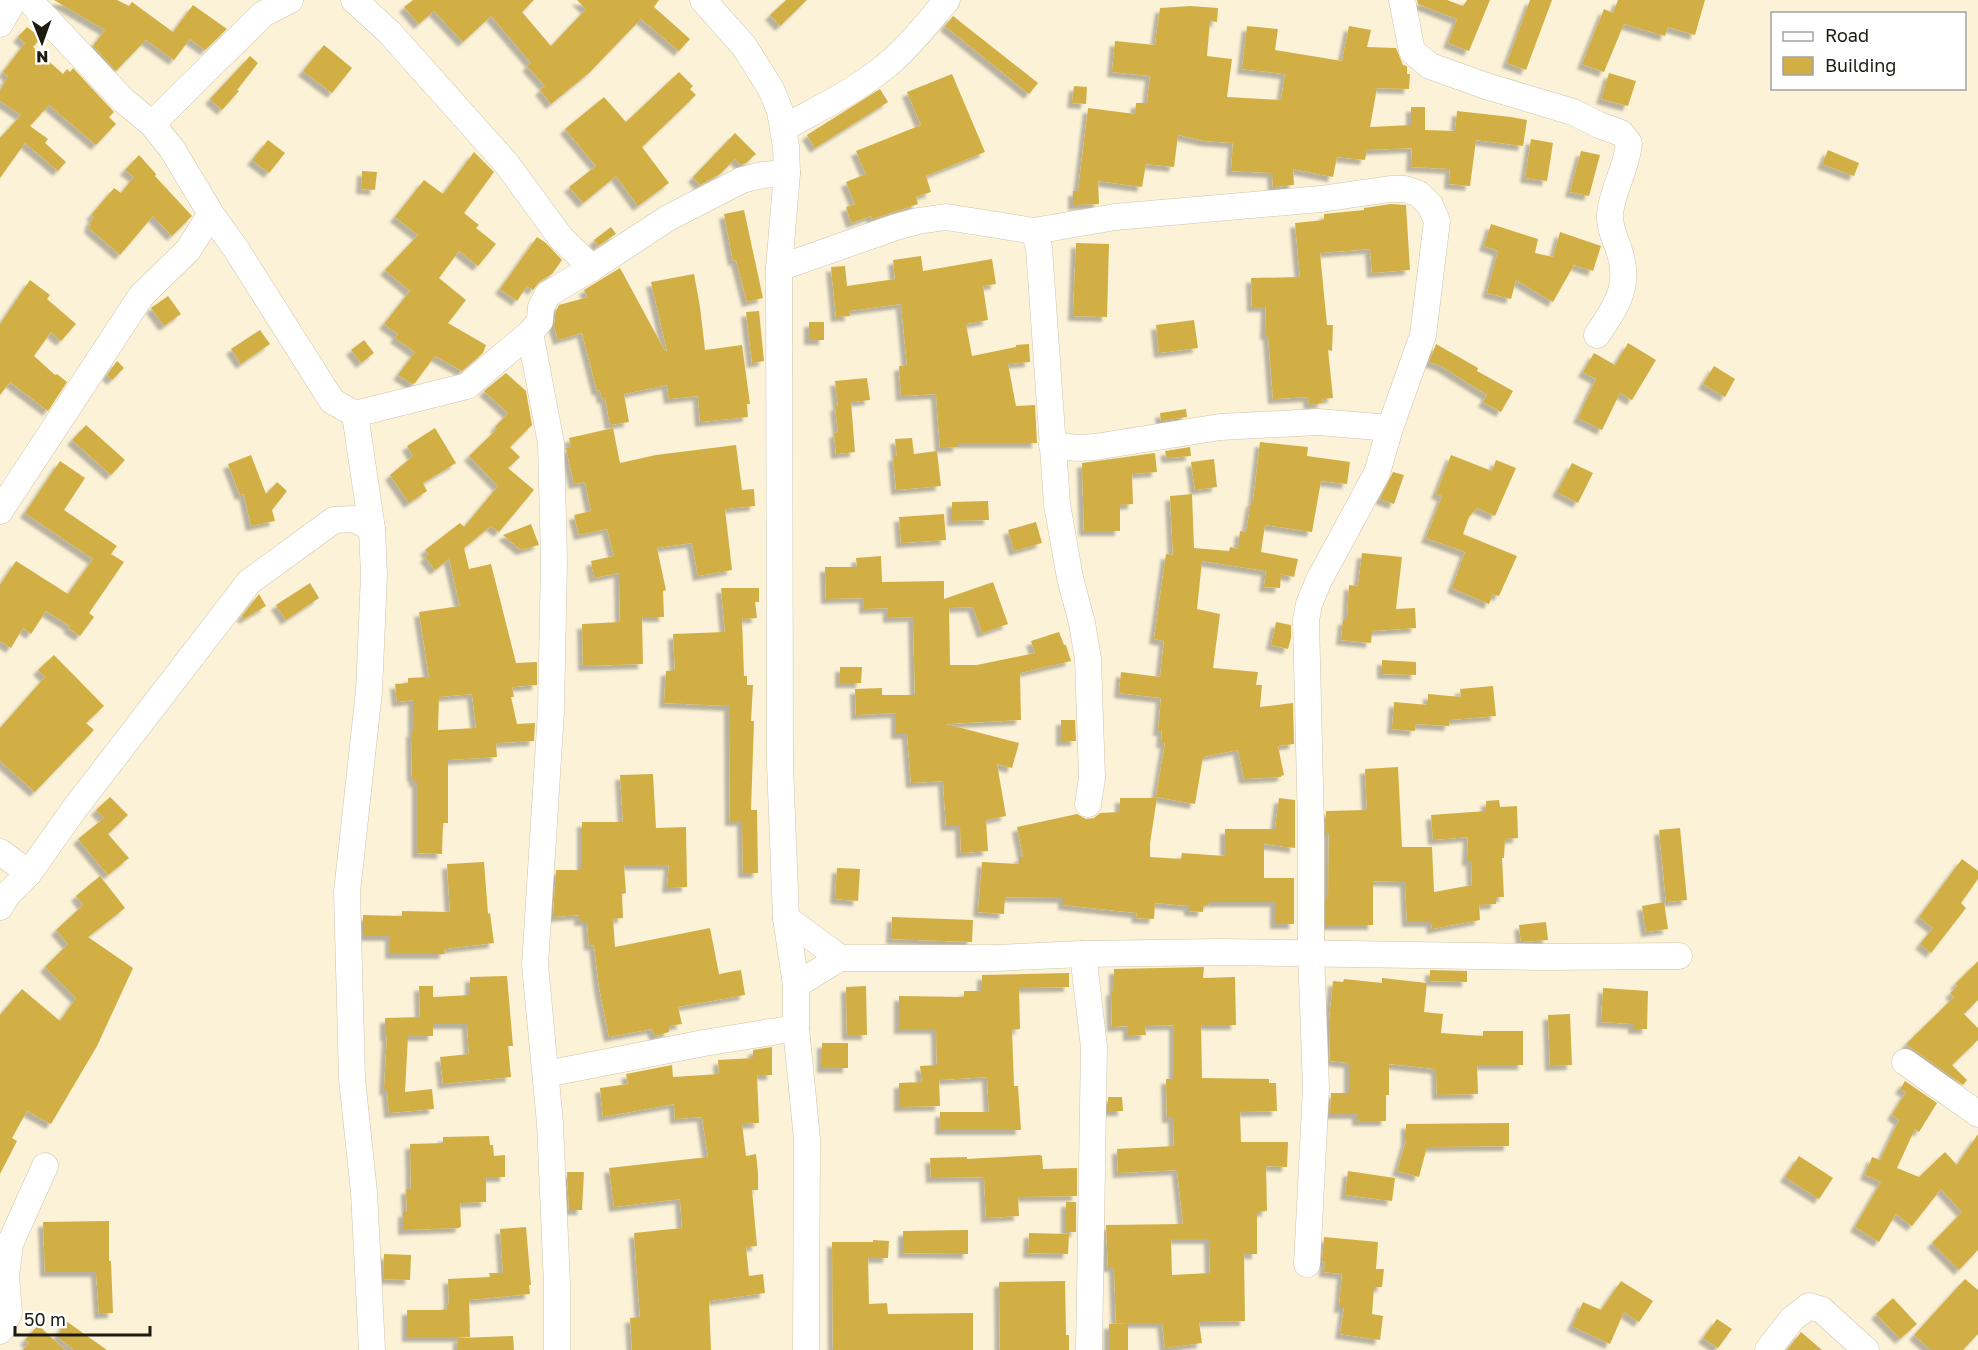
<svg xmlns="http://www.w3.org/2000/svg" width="1978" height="1350" font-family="'Golos Text',sans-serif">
<defs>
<filter id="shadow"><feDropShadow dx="-5" dy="5" stdDeviation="1.5" flood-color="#0004"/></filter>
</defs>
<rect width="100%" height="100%" fill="#fbf2d8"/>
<g fill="#d2af44" fill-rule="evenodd" filter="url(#shadow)">
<polygon points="54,0 117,0 129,6 132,2 173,32 193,5 227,29 205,50 190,39 174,60 146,40 116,71 93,46 105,30"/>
<polygon points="413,0 534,0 522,12 551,46 586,9 577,0 659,0 654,7 690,39 679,51 641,19 589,73 551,104 540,90 545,86 527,66 531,63 491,16 463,42 434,11 419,24 404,7"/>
<polygon points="786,0 807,0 780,26 770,15"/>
<polygon points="1417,0 1447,0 1463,6 1467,0 1490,0 1469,51 1448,43 1457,19 1418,4"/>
<polygon points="1530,0 1552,0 1526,70 1507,63"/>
<polygon points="1618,0 1705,0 1695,35 1668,27 1665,36 1624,24 1604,72 1582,64 1604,9 1613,13"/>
<polygon points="1190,6 1218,8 1217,22 1210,21 1207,56 1232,59 1227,97 1281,100 1285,74 1242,69 1247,26 1278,29 1275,50 1342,61 1349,26 1371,30 1367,47 1396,48 1403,65 1407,66 1407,74 1410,74 1409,89 1377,88 1370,127 1411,125 1411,107 1425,107 1425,130 1455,131 1457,111 1511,117 1527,120 1523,146 1476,140 1470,186 1449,184 1450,169 1411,167 1412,148 1367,150 1365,160 1337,157 1333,177 1293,169 1294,185 1273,187 1272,173 1231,171 1233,143 1205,141 1178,135 1174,167 1146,164 1142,187 1098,181 1099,204 1073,205 1073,191 1078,191 1088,108 1135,114 1136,103 1147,103 1150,76 1112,72 1115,41 1155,45 1160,8"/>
<polygon points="953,16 1038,83 1029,94 945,26"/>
<polygon points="27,27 41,38 33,47 63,74 67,69 70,72 73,68 114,112 109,117 116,124 96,145 49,105 30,126 48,139 45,143 66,162 58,171 25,143 0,178 0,138 21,115 0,101 0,91 8,76 3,72 25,43 18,37"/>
<polygon points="324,45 352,68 332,93 303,71"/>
<polygon points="250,56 258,63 237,90 239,91 222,110 210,99"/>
<polygon points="679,72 693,86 690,89 696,95 642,147 669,183 638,206 616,176 583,203 569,187 596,166 565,129 604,97 626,122"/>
<polygon points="1609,73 1636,81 1628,106 1601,99"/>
<polygon points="952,74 985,152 926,176 931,192 916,197 918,204 872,219 871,216 851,223 846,207 855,204 846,182 866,174 856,151 921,125 907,92"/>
<polygon points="1074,86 1087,87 1086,104 1072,103"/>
<polygon points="880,89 888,102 815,148 807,135"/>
<polygon points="735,133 756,154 746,163 741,165 735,159 720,174 700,185 693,177"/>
<polygon points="1531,139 1553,143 1547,181 1525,178"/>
<polygon points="268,140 285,153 269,173 252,160"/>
<polygon points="1828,150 1859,163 1854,176 1822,164"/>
<polygon points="1581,151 1600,155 1589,196 1570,192"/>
<polygon points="474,152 494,172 464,213 479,225 476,228 496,244 478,266 459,251 439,278 466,300 448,323 486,345 483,353 462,371 435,356 415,383 412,384 398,375 415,352 395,338 398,334 384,324 410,291 385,270 418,235 395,217 424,180 443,194"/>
<polygon points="139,155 156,174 155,176 192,216 172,236 153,216 120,255 89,228 91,225 89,224 94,217 91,215 114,188 121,193 134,177 125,170"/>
<polygon points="362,171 377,172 375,190 361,189"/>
<polygon points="1391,204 1406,205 1410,270 1372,273 1370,249 1320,253 1327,325 1333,325 1332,351 1328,350 1333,398 1322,399 1323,403 1309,405 1308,397 1273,399 1268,335 1265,335 1266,307 1252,307 1251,278 1300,277 1295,223 1324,220 1324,214 1364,210 1364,208"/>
<polygon points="744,210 763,298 747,302 736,260 733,261 724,214"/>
<polygon points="1491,224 1538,239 1535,253 1553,257 1560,232 1601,246 1593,271 1574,265 1553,302 1516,280 1511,299 1487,293 1498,251 1484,246"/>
<polygon points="611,227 616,234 598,246 594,240"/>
<polygon points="537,237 546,243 562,260 552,274 540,281 533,290 527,286 517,301 500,289"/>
<polygon points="1076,243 1109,244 1107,317 1073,316"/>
<polygon points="921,256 923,271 992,259 996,284 983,286 988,320 966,324 972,356 1016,347 1016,345 1029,344 1030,362 1008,364 1016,406 1035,405 1037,443 958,443 958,447 940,448 936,394 901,396 899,366 907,365 901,304 849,311 850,316 836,317 831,267 845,266 847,286 895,279 893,260"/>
<polygon points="620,268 665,351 667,351 651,282 694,274 700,307 705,350 742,345 750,404 747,404 748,417 700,422 698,396 669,399 667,385 624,394 629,422 610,425 605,398 602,399 600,390 597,391 582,333 558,340 554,326 556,311 559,305 588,297 584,290"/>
<polygon points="30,280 50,295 47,299 76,324 61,341 51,332 34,356 55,375 57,374 67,382 48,411 10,382 0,395 0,324"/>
<polygon points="168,296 181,314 164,326 151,308"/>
<polygon points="759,311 764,361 752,363 746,312"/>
<polygon points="1194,320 1198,348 1159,353 1156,325"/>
<rect x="809" y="322" width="15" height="18"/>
<polygon points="260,330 270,344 241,364 231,349"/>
<polygon points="364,340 374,353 361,363 351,350"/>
<polygon points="1628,343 1656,360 1632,400 1620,393 1602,430 1578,418 1596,379 1583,372 1594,353 1615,365"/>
<polygon points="1436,344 1478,368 1477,371 1513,391 1501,412 1483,402 1487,395 1441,366 1429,362"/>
<polygon points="117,361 124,368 112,380 107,375"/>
<polygon points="1714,366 1735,379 1725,397 1703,384"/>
<path d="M506 373 526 391 532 425 510 447 520 457 508 468 534 490 499 532 491 526 464 548 469 569 491 564 516 663 537 662V685L512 687 514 697H511L517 724 535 723 534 741 496 743 497 757 448 760V823H443L442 854 417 853V782H414V777H412L411 732H413V700L397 702 395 684 408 683V678L429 677 419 612 460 606 449 559 435 570 425 557 429 554 425 550 460 523 464 527 498 486 469 456 497 429 495 427 508 413 484 391ZM472 694 476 728 438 730 439 697Z"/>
<polygon points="867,378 870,400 851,402 855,452 836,454 834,433 838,432 835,406 838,406 835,381"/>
<polygon points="1186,409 1187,417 1161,421 1160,413"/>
<polygon points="86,425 125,460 111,475 72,440"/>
<polygon points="435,428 456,463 423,483 427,491 409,503 390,475 413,456 407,446"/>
<polygon points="613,428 620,463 656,455 736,445 742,490 754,489 755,506 725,509 732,570 698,576 692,543 657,548 666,590 663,591 664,617 642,617 643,664 583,666 582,624 620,622 619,573 594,578 591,561 614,556 607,529 579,535 574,515 591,511 585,482 574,484 566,448 571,447 569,438"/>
<polygon points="912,438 914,454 937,451 941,486 896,490 893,456 897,456 895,439"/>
<polygon points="1260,442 1308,447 1307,456 1350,462 1347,484 1321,481 1312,532 1265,525 1261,552 1298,559 1294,577 1281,574 1280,588 1264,587 1266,571 1202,561 1197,609 1220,614 1213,668 1258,672 1256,685 1262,685 1260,707 1293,703 1294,744 1278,746 1284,775 1281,776 1281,777 1244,779 1238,750 1203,757 1195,804 1156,797 1165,743 1161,743 1162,731 1158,731 1161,698 1119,693 1121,672 1160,677 1164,641 1154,639 1166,554 1173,555 1170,496 1192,494 1194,548 1229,551 1230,547 1238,549 1240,531 1246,532 1251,502 1253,502"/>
<polygon points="1190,447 1191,456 1167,458 1165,451"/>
<polygon points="1155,453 1157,472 1132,474 1133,504 1120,505 1120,531 1084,531 1082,463"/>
<polygon points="251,455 266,494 277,482 287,491 272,510 275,521 251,526 244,494 240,495 228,464"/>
<polygon points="1451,455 1492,471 1496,460 1516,468 1495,516 1477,508 1469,517 1463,534 1517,556 1499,596 1493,594 1489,604 1452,588 1465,552 1426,538 1442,496 1436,494"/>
<polygon points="1214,459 1217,487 1195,490 1191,462"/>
<polygon points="60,461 85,478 64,510 117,546 111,554 124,562 89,613 94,617 80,636 68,628 70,626 46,611 31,634 23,628 11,648 0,641 0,585 16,561 68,594 93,559 25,513"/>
<polygon points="1572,463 1593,473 1578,503 1557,492"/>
<polygon points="1393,472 1404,475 1394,504 1380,499"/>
<polygon points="988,501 989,520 952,521 952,502"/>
<polygon points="944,514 946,540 901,543 899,517"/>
<polygon points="1036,522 1042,543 1014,551 1008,530"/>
<polygon points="531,524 539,545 521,550 503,535"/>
<polygon points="1362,553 1402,557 1396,609 1415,608 1416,628 1372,631 1371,643 1341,640 1343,620 1347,620 1349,585 1358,586"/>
<polygon points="881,556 882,582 944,581 944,599 993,582 1008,624 982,633 973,607 949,608 950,665 977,665 1035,653 1031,641 1059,632 1064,645 1066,645 1071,661 1020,673 1021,720 946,724 1019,743 1012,768 997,764 1006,816 986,820 988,851 961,853 960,826 946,826 943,781 911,783 907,734 896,734 896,713 856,715 855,689 882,688 882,695 915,695 913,617 888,618 888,608 864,609 864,598 826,599 825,567 857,567 856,558"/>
<polygon points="310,583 319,598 286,620 276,605"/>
<polygon points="721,588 759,588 759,602 755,602 757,618 742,619 744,676 747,676 747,685 753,685 751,721 754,721 751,810 757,810 758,873 743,873 742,821 730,821 729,706 664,703 666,671 675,670 673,634 725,632"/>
<polygon points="259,594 266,606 244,619 242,616"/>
<polygon points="1276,622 1291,625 1291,638 1288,649 1271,645"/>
<polygon points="54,655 104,706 86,723 94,730 35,792 0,761 0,728 45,677 38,670"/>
<polygon points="1382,660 1416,662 1416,675 1382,674"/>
<polygon points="840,667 862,667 861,683 840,683"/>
<polygon points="1493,686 1496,716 1450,720 1449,726 1416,724 1415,731 1392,729 1394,702 1428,705 1428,694 1461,697 1460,689"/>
<polygon points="1061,720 1075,720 1076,741 1061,741"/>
<polygon points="1398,767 1402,847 1432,847 1434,892 1472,885 1471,861 1467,861 1468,837 1433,840 1431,815 1486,811 1486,801 1499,800 1500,807 1517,806 1518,838 1505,839 1504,858 1502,858 1504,897 1496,897 1496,904 1479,905 1480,920 1432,929 1431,922 1407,922 1405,882 1373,881 1373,925 1326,925 1326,898 1328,898 1329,833 1326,833 1326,811 1367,810 1365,769"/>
<polygon points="653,774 656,828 686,827 687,887 667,888 669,865 624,865 626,893 622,894 623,918 613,919 615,947 710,928 719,974 741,970 745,995 678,1007 682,1024 669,1026 669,1032 655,1036 652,1029 609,1037 599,987 594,945 589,946 587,921 579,921 579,915 553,917 556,870 582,870 582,822 623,822 620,775"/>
<polygon points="110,797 128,815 108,834 129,858 108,875 78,839 104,818 96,810"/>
<polygon points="1120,798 1157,798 1150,843 1150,857 1181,859 1182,853 1225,856 1225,829 1275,829 1279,798 1295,800 1295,848 1264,844 1264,878 1294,878 1294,924 1275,924 1275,902 1209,902 1208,905 1203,905 1203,912 1189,911 1189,906 1155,903 1154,919 1136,918 1137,913 1063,905 1063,898 1005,897 1004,914 978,912 982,862 1019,864 1019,857 1023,857 1017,827 1077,814 1086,819 1094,818 1100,813 1120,812"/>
<polygon points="1680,828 1687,900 1666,902 1659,830"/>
<polygon points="1962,859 1978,871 1978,879 1961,903 1966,908 1931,953 1920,944 1933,928 1919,917"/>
<polygon points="484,862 488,914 490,913 494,943 444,949 445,954 390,954 390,936 363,936 363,915 402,916 402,911 450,912 447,864"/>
<polygon points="837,868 860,869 858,901 835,899"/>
<polygon points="100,876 125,908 88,937 133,968 97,1046 51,1124 27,1111 12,1138 17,1141 0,1174 0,1015 22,989 60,1021 76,998 45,967 68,944 56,930 83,905 76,896"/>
<polygon points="1664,902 1668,929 1646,932 1642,906"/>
<polygon points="892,917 973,920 972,942 891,939"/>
<polygon points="1546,922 1548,940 1521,942 1519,925"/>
<polygon points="1978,961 1978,1000 1964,1014 1978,1028 1978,1040 1952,1065 1967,1080 1963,1085 1906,1044 1954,997 1950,993 1958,986 1955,984"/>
<path d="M1204 967 1203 978 1235 977 1236 1025H1201L1202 1078 1269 1079V1083H1276L1277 1111 1240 1112 1241 1142H1288L1287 1167 1266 1166 1267 1211 1257 1212V1254H1244L1245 1321 1199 1322 1202 1343 1165 1348 1162 1323H1116L1114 1267H1108L1106 1225 1183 1224 1177 1170 1118 1173 1117 1149 1174 1146 1173 1118H1167L1166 1079H1174V1025L1145 1026 1146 1035 1128 1036V1026L1112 1027 1111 991 1114 990V969ZM1171 1239H1209L1210 1273 1172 1275Z"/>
<polygon points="1430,970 1467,971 1467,982 1430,981"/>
<polygon points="1069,973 1069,987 1019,988 1020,1029 1012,1030 1014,1086 1018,1086 1021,1130 940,1130 940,1112 989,1112 987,1077 939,1080 940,1106 899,1107 899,1083 922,1082 920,1066 937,1065 936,1029 899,1029 899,996 964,997 964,991 982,991 982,975"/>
<polygon points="507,976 513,1046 508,1046 511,1077 443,1084 440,1057 469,1054 467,1024 433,1024 433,1036 408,1036 405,1092 432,1089 434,1109 389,1113 387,1090 384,1090 387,1036 385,1036 385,1018 420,1017 419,986 433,986 433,997 470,995 470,977"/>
<polygon points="1382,978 1427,983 1424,1012 1443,1014 1441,1033 1483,1036 1483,1031 1523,1031 1523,1065 1477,1065 1478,1094 1437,1095 1436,1069 1389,1064 1389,1095 1386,1095 1386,1121 1357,1121 1357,1114 1330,1114 1331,1093 1349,1093 1349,1063 1330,1061 1329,1022 1333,981 1343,982 1344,979 1382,983"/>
<polygon points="866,986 867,1035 847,1035 846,987"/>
<polygon points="1603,988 1648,991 1647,1029 1633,1029 1633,1024 1601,1022"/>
<polygon points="1570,1014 1572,1065 1550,1066 1548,1015"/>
<rect x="822" y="1043" width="26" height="25"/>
<polygon points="772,1047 772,1075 757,1075 759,1123 742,1124 746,1156 756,1154 758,1173 758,1190 752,1190 757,1246 746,1247 749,1276 763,1274 765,1293 709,1301 711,1350 632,1350 630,1318 640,1317 634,1233 682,1228 680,1199 614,1207 609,1168 708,1157 702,1117 675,1119 674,1104 603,1117 600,1088 628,1084 626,1074 672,1065 673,1077 719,1074 718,1060 753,1058 753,1050"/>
<polygon points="1905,1081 1937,1103 1919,1132 1915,1129 1897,1168 1919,1177 1945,1152 1957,1165 1978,1134 1978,1250 1959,1270 1932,1243 1962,1212 1941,1189 1912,1226 1896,1214 1879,1242 1855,1227 1881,1182 1865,1175 1872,1157 1880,1160 1899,1120 1892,1115 1906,1092 1900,1089"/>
<polygon points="1108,1097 1122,1097 1123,1111 1108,1111"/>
<polygon points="1509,1123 1509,1146 1427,1147 1419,1177 1397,1171 1406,1141 1406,1124"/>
<polygon points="489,1136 490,1145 493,1145 494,1156 505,1155 505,1177 486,1177 486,1202 460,1203 461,1226 459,1228 403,1230 403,1212 407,1212 406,1189 411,1189 410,1144 443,1143 443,1137"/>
<polygon points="1039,1155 1042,1156 1043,1169 1077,1168 1077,1196 1018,1197 1019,1216 986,1218 984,1177 931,1178 930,1158 967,1157 967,1159"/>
<polygon points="1799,1156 1833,1178 1819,1199 1785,1177"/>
<polygon points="1348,1171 1395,1178 1392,1201 1345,1195"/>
<polygon points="567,1172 584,1172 582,1210 569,1210"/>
<rect x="1066" y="1202" width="10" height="30"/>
<polygon points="109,1221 109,1261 111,1261 113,1313 99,1314 96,1272 45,1272 43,1222"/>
<polygon points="526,1227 531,1285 529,1285 530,1294 469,1300 470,1337 407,1337 407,1310 447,1310 446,1305 449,1304 448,1279 490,1277 489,1273 503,1273 500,1229"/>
<polygon points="968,1230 968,1254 903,1253 903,1231"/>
<polygon points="1029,1233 1069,1234 1068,1254 1028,1253"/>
<polygon points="1324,1237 1378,1242 1376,1269 1384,1269 1382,1287 1374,1287 1372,1314 1383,1316 1380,1340 1340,1334 1344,1308 1339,1308 1342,1274 1324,1272 1325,1262 1322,1261"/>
<polygon points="873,1240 889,1241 888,1258 868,1258 869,1304 887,1303 888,1314 973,1313 973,1350 833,1350 832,1242 873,1242"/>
<polygon points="384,1254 411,1255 410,1280 383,1279"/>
<polygon points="1965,1279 1978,1290 1978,1334 1963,1350 1931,1350 1914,1335"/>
<polygon points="1065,1281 1066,1335 1069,1335 1069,1350 1000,1350 999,1282"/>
<polygon points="1621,1281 1653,1301 1639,1322 1624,1312 1610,1344 1572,1326 1583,1302 1601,1310"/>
<polygon points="1893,1298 1917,1324 1900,1339 1876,1314"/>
<polygon points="1717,1319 1732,1329 1718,1348 1703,1338"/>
<polygon points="66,1321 107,1350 74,1350 57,1337"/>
<polygon points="1128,1323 1128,1350 1109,1350 1109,1324"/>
<polygon points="38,1325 65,1350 23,1350 29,1343 25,1340"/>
<polygon points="1801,1332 1822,1350 1787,1350"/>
<polygon points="513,1336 514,1350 458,1350 458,1338"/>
</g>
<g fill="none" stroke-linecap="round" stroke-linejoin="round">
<g stroke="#cdc4ac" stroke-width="27">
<g id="minor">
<polyline points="29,0 123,100 152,124 172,149 211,214 236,249 332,401 355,414 467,386 530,333 540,321 541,307 548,294 592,268 668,218 742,180 762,175 787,173"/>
<polyline points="354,0 389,32 506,163 561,238 592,268"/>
<polyline points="703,0 744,46 771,89 780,111 786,147 787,173 779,268 780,764 786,918 796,985 796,1028 807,1139 806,1350"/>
<path d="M1402 0 1412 51 1430 66 1486 86 1573 112 1599 125 1621 133 1629 143C1627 168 1612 190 1610 214 1609 227 1615 238 1619 250 1631 286 1617 305 1597 335"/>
<polyline points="0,24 14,0"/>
<polyline points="152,124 263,14 290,0"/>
<path d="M784 128C821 107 862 88 894 59 914 41 930 20 947 0"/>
<polyline points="1034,231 1039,248 1057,504 1070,578 1082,623 1088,659 1092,778 1088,804"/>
<polyline points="779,268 896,227 918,221 946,217 1034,231 1115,217 1321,199 1390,189 1405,189 1419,194 1430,205 1437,221 1423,335 1390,428 1377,473 1319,580 1309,604 1306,620 1311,828 1311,952 1316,1088 1307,1264"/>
<polyline points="530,333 551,443 554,560 551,711 535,965 550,1123 557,1284 557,1350"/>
<polyline points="355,414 372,529 374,575 369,691 347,892 352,1079 364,1192 372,1350"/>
<polyline points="1052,445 1078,448 1095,447 1220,427 1318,422 1390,428"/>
<polyline points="0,511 141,296 188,250 211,214"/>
<polyline points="0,852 29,873 8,894 0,907"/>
<polyline points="29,873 75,808 249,582 334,520 355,519 372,529"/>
<polyline points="786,918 840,958"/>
<polyline points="1083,954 1094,1047 1089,1350"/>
<polyline points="796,985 840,958 996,958 1083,954 1221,952 1543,957 1679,956"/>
<polyline points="1905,1062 1978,1114"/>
<polyline points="546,1074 704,1043 796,1028"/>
<polyline points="0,1331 9,1313 6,1276 10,1244 45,1166"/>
<polyline points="1768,1350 1792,1319 1809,1306 1822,1310 1866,1350"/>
</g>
</g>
<use href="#minor" stroke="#fff" stroke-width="26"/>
</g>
<rect x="1771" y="12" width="195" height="78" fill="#ffffff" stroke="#a5a3a0" stroke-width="1.5"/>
<rect x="1783" y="32" width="30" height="9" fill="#ffffff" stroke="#a5a3a0" stroke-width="1.5"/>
<text x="1825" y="42" font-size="18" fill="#1d1a11">Road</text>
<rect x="1783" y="57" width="30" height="18" fill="#d2af44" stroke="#a5a3a0" stroke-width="1.5"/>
<text x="1825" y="72" font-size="18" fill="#1d1a11">Building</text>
<g transform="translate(42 42) rotate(179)" stroke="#ffffff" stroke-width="4.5" paint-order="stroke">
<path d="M0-4.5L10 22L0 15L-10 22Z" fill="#1d1a11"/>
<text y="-9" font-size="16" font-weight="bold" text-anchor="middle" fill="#1d1a11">N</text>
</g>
<path d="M15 1326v9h135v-9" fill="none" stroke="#1d1a11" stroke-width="3"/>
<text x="24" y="1326" font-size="18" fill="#1d1a11" stroke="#ffffff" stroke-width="4.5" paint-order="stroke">50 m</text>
</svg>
